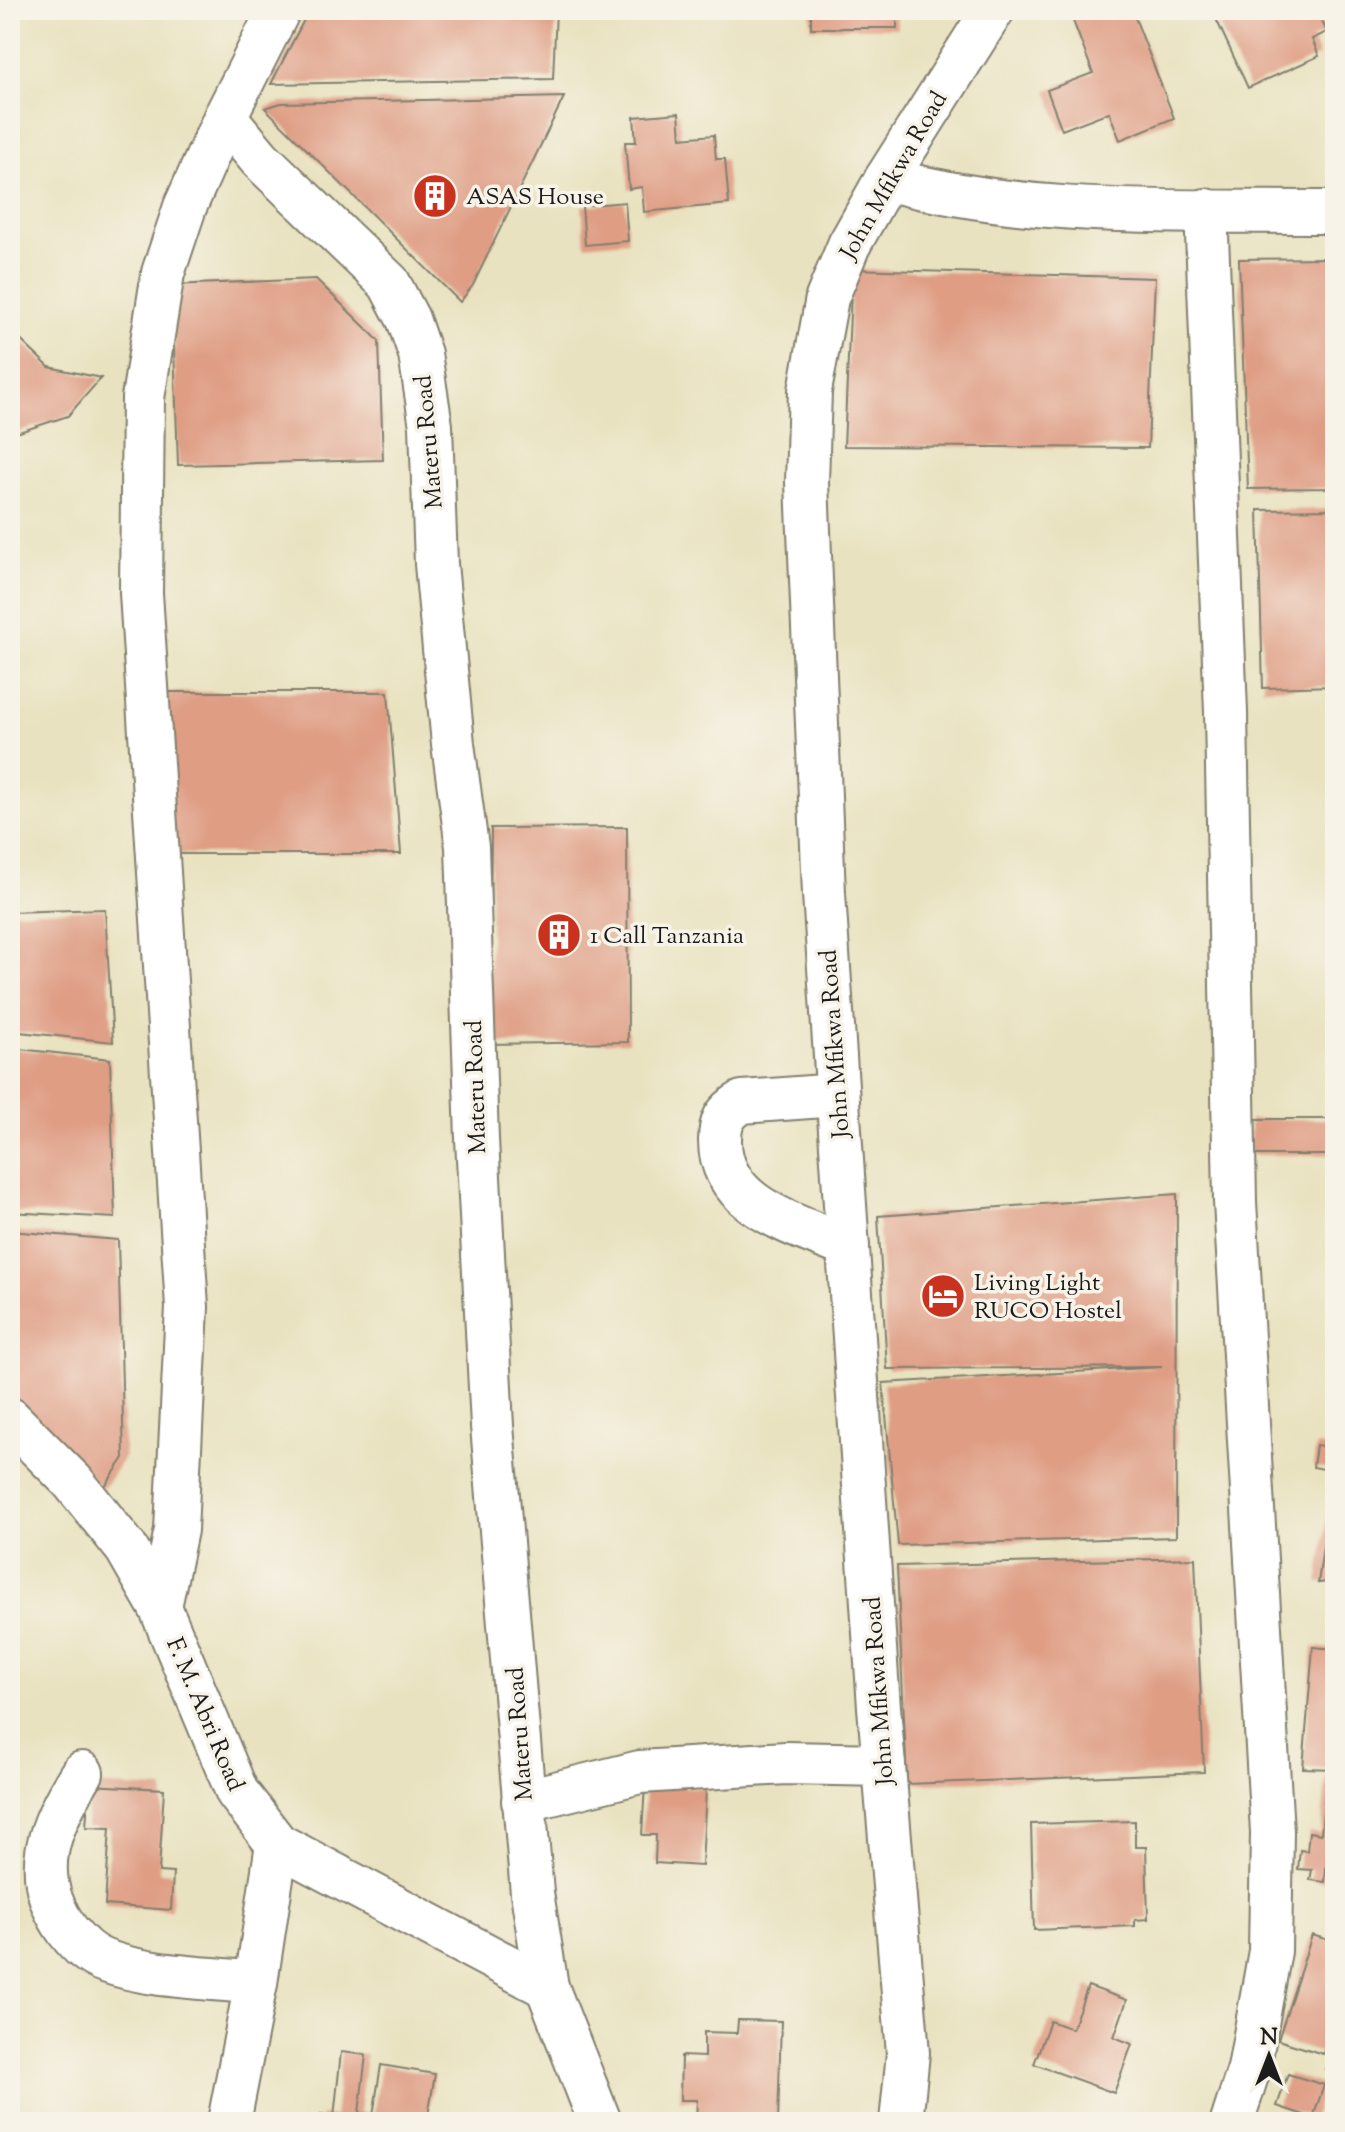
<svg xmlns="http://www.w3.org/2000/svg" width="1345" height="2132" font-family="'Sorts Mill Goudy',serif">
<rect width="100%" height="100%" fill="#f7f3e8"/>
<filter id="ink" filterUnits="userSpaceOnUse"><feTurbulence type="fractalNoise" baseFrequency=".0125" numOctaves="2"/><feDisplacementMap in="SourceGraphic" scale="16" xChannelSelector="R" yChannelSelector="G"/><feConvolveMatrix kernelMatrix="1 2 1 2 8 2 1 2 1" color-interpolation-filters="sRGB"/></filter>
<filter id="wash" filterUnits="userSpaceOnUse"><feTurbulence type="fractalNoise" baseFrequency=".006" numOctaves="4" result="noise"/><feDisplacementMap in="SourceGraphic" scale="32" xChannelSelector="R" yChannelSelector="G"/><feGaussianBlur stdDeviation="1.8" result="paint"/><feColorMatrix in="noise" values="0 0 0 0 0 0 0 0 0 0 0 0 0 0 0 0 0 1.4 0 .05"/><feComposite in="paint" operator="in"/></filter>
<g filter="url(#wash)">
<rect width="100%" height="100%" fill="#e9e2c0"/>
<g id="blocks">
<g fill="#df9d84">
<polygon points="309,10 556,10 553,79 271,84"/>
<rect x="811" y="10" width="86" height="18"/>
<polygon points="1077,10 1132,10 1174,118 1120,140 1109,112 1062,130 1047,90 1093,73 1070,13"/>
<polygon points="1212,10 1317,10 1327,32 1312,39 1319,56 1248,88"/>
<polygon points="564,97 473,285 460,302 265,108 281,103"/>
<polygon points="679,113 681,138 714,135 716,159 725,159 729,204 644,212 642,187 629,189 625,142 636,142 634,117"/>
<polygon points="625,202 628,241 585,245 582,206"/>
<polygon points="1335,258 1335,488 1248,489 1239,259"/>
<polygon points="852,269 1155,278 1148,448 844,446"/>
<polygon points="316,279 379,341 383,460 178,465 172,285"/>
<polygon points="10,330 49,367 101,378 68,416 10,435"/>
<polygon points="1335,509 1335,686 1263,688 1258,510"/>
<polygon points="167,692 388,692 401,854 167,854"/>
<polygon points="627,827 628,1042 489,1044 491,828"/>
<polygon points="105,909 113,1042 10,1031 10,912"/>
<polygon points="10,1048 110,1059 115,1218 10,1212"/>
<rect x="1250" y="1119" width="85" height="36"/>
<polygon points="1177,1194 1176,1537 898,1545 883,1383 1162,1367 887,1369 878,1216"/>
<polygon points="10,1231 118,1240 124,1458 103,1489 10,1399"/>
<polygon points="1316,1445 1335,1448 1335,1471 1313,1467"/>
<polygon points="1333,1478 1335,1581 1318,1583"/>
<polygon points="1195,1558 1204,1772 907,1784 897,1566"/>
<polygon points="1313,1647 1335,1649 1335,1769 1303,1768"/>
<polygon points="1326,1778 1335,1779 1335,1857 1327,1856 1325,1882 1310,1880 1312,1870 1298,1869 1300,1850 1307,1851 1309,1832 1321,1834"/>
<polygon points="89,1785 164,1789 159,1872 173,1873 171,1910 105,1905 110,1828 86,1827"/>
<polygon points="645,1785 706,1788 702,1866 655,1863 656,1835 642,1835"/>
<polygon points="1135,1821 1135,1847 1146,1847 1148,1919 1135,1920 1135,1926 1034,1930 1031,1824"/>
<polygon points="1312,1935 1335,1942 1335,2018 1323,2054 1278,2040"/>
<polygon points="1088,1986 1127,2000 1114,2037 1132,2044 1114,2093 1034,2064 1050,2021 1072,2029"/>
<polygon points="738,2020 781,2021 778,2122 696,2122 697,2100 680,2100 681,2056 704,2057 704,2032 737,2033"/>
<polygon points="1334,2044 1335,2044 1335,2072 1326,2069"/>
<polygon points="341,2052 366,2055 359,2113 366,2114 365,2122 320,2122 321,2115 334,2117"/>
<polygon points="381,2065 435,2074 427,2122 372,2122"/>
<polygon points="1288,2074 1324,2085 1313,2118 1277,2106"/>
</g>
</g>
</g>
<g filter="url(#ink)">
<use href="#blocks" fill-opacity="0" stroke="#827f6e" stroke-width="2"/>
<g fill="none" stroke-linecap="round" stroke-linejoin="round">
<g stroke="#827f6e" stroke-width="46">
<g id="minor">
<polyline points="225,117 260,159 389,283 408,319 420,354 431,426 436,564 453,744 467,847 477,1139 492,1426 532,1893 547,1987 600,2122"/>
<path d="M886 179C1037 219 1181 210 1335 212"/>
<polyline points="1206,210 1226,712 1235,1202 1272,1832 1270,1951 1249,2069 1232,2122"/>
<path d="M837 1095 742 1102C725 1112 720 1121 720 1141 720 1207 798 1225 848 1247"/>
<polyline points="10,1419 73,1482 126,1548 160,1607 237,1792 277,1844 547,1987"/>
<polyline points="160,1607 176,1530 187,1307 141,593 143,398 163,273 185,207 225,117 279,10"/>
<path d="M82 1773C49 1826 27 1875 68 1931 77 1943 90 1956 105 1961 151 1978 207 1977 256 1983"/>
<polyline points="523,1801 640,1772 786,1763 884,1765"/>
<polyline points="229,2122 256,1983 277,1844"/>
<polyline points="901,2122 908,2053 879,1707 824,894 807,482 810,391 827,298 849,245 886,179 993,10"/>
</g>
</g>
<use href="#minor" stroke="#fff" stroke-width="42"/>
</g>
</g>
<defs>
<g id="building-disc" transform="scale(2.3)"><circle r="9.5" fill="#c8321e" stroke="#f7f3e8"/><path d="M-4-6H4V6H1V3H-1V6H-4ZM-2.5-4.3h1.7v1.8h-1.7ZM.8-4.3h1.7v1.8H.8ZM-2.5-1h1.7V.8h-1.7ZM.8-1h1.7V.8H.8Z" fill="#fff"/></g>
<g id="hotel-disc" transform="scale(2.3)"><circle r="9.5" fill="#c8321e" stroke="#f7f3e8"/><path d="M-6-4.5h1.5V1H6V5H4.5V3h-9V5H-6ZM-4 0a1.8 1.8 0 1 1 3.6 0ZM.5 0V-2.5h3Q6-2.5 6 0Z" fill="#fff"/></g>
</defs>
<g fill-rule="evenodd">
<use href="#building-disc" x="435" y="196"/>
<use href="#building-disc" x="559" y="935"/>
<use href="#hotel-disc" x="943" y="1296"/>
</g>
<g text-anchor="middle" stroke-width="7" stroke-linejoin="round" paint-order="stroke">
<g font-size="24" fill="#1c1c1c" stroke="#f7f3e8">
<text transform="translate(893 175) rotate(-60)" y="8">John Mfikwa Road</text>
<text transform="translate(428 442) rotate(-95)" y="8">Materu Road</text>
<text transform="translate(834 1044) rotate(-94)" y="8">John Mfikwa Road</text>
<text transform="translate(475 1087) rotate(-92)" y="8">Materu Road</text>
<text transform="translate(878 1691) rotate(-94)" y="8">John Mfikwa Road</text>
<text transform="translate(206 1714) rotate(67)" y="8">F. M. Abri Road</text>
<text transform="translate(519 1734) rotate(-94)" y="8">Materu Road</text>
</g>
<g font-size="24" fill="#1c1c1c" stroke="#f7f3e8" text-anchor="start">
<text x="466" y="204">ASAS House</text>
<text x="590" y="943">1 Call Tanzania</text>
<text x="974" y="1290">Living Light<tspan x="974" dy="28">RUCO Hostel</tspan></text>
</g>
</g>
<rect width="1345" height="2132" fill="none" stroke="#f7f3e8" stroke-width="40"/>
<g transform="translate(1269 2056)" stroke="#f7f3e8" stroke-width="6" paint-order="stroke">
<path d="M0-6L14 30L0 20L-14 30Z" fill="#1c1c1c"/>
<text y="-12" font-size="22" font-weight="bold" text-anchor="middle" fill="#1c1c1c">N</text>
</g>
</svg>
